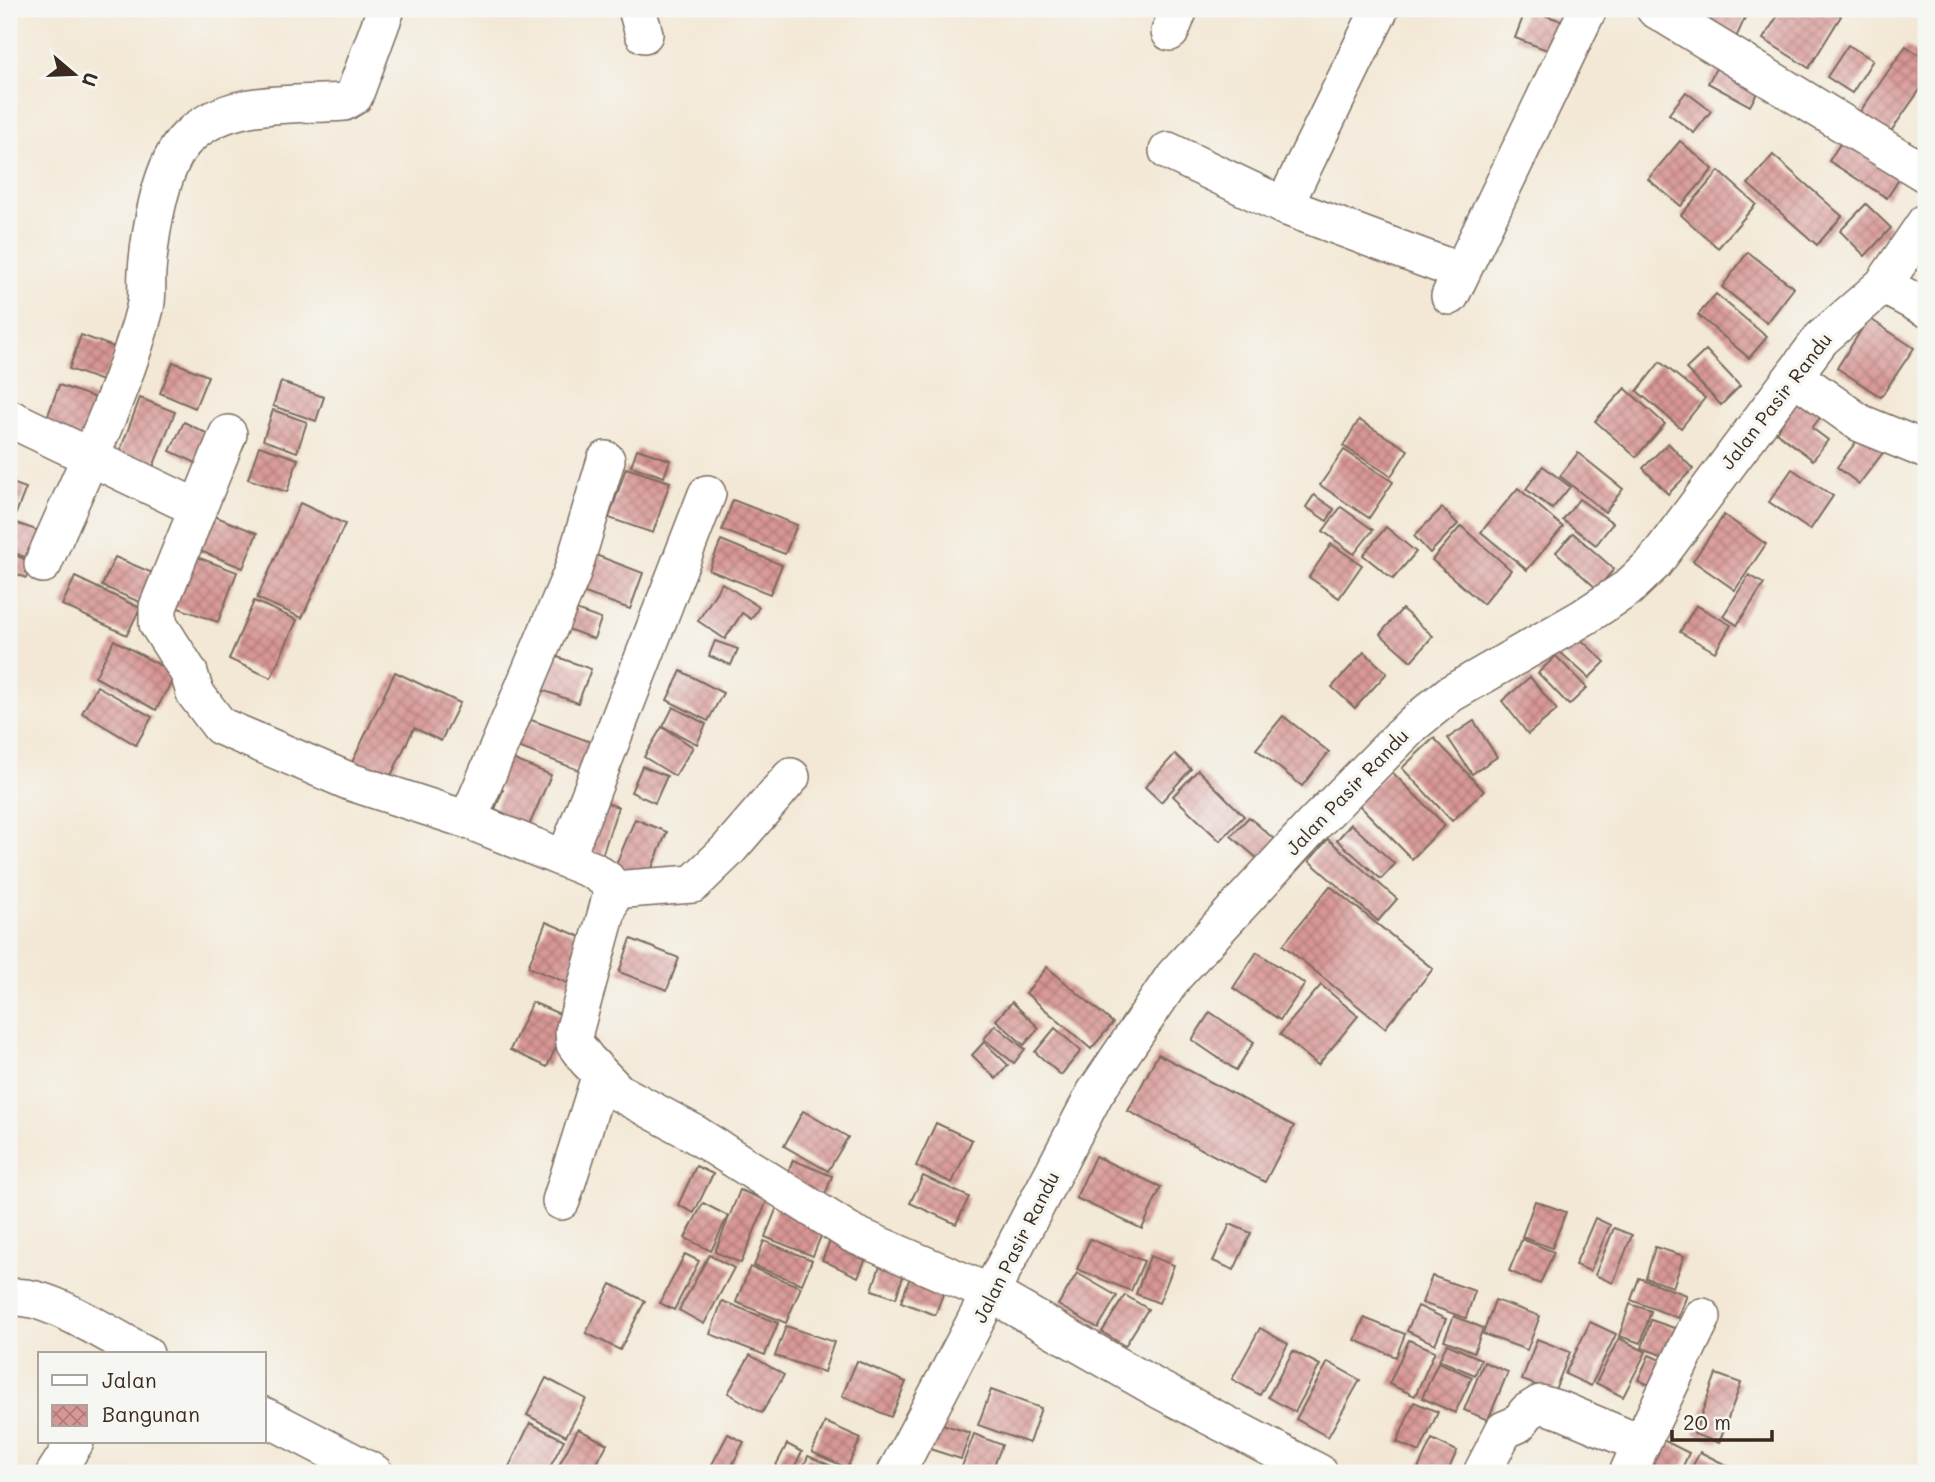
<svg xmlns="http://www.w3.org/2000/svg" width="1935" height="1482" font-family="Mali,sans-serif">
<defs>
<pattern id="building-cross-hatch" width="8" height="8" patternUnits="userSpaceOnUse" patternTransform="scale(1.75)"><rect width="8" height="8" fill="#d89796"/><path d="M0 0l8 8M0 8l8-8" fill="none" stroke="#b07b7a"/></pattern>
</defs>
<rect width="100%" height="100%" fill="#f6f6f2"/>
<filter id="ink" filterUnits="userSpaceOnUse"><feTurbulence type="fractalNoise" baseFrequency=".0143" numOctaves="2"/><feDisplacementMap in="SourceGraphic" scale="14" xChannelSelector="R" yChannelSelector="G"/><feConvolveMatrix kernelMatrix="1 2 1 2 8 2 1 2 1" color-interpolation-filters="sRGB"/></filter>
<filter id="wash" filterUnits="userSpaceOnUse"><feTurbulence type="fractalNoise" baseFrequency=".00686" numOctaves="4" result="noise"/><feDisplacementMap in="SourceGraphic" scale="28" xChannelSelector="R" yChannelSelector="G"/><feGaussianBlur stdDeviation="1.57" result="paint"/><feColorMatrix in="noise" values="0 0 0 0 0 0 0 0 0 0 0 0 0 0 0 0 0 1.4 0 .05"/><feComposite in="paint" operator="in"/></filter>
<g filter="url(#wash)">
<rect width="100%" height="100%" fill="#f3e8d5"/>
<g id="blocks">
<g fill="url(#building-cross-hatch)">
<polygon points="1526,9 1577,26 1566,57 1515,38"/>
<polygon points="1705,9 1749,9 1735,40 1698,23"/>
<polygon points="1782,9 1829,9 1841,16 1809,68 1763,39"/>
<polygon points="1848,45 1873,60 1852,93 1827,77"/>
<polygon points="1906,46 1926,60 1926,81 1889,134 1859,113"/>
<polygon points="1721,59 1763,82 1750,106 1708,83"/>
<polygon points="1686,92 1711,111 1694,133 1669,114"/>
<polygon points="1847,133 1905,170 1887,198 1829,161"/>
<polygon points="1680,141 1713,169 1681,206 1648,179"/>
<polygon points="1773,155 1842,216 1817,245 1748,184"/>
<polygon points="1719,171 1756,204 1718,248 1681,215"/>
<polygon points="1866,204 1891,228 1865,256 1840,231"/>
<polygon points="1748,252 1794,288 1767,323 1722,287"/>
<polygon points="1716,294 1767,337 1749,358 1698,315"/>
<polygon points="1869,318 1914,348 1881,397 1837,368"/>
<polygon points="81,335 117,348 105,382 69,369"/>
<polygon points="1706,350 1740,386 1721,405 1686,369"/>
<polygon points="173,362 208,376 195,408 160,393"/>
<polygon points="1660,362 1705,398 1681,428 1637,391"/>
<polygon points="281,382 324,397 316,421 273,406"/>
<polygon points="59,385 99,399 83,444 43,429"/>
<polygon points="1625,388 1665,424 1636,457 1595,421"/>
<polygon points="1807,389 1829,406 1812,428 1828,440 1813,460 1776,432"/>
<polygon points="140,398 175,412 151,472 117,459"/>
<polygon points="273,410 307,422 297,452 263,440"/>
<polygon points="1359,420 1408,450 1391,476 1343,446"/>
<polygon points="184,422 220,440 207,468 170,451"/>
<polygon points="1863,433 1885,450 1859,484 1837,467"/>
<polygon points="1668,443 1693,469 1668,494 1643,468"/>
<polygon points="259,446 298,459 287,492 248,479"/>
<polygon points="637,449 670,460 664,477 631,466"/>
<polygon points="1344,450 1393,482 1369,518 1320,485"/>
<polygon points="1578,453 1623,489 1605,512 1560,476"/>
<polygon points="1543,466 1570,487 1552,509 1526,489"/>
<polygon points="626,468 670,482 653,533 609,518"/>
<polygon points="1792,469 1833,496 1810,530 1769,502"/>
<polygon points="9,482 26,488 13,521 9,519"/>
<polygon points="1518,488 1563,527 1527,570 1481,532"/>
<polygon points="1314,495 1334,509 1327,521 1306,507"/>
<polygon points="1579,499 1613,523 1596,545 1563,520"/>
<polygon points="733,500 797,525 785,554 722,530"/>
<polygon points="300,503 345,524 302,618 257,598"/>
<polygon points="1341,507 1373,530 1354,554 1323,531"/>
<polygon points="1442,508 1458,524 1430,553 1414,536"/>
<polygon points="209,514 257,533 243,568 195,549"/>
<polygon points="1724,515 1766,544 1735,590 1693,561"/>
<polygon points="10,521 48,534 38,562 9,551"/>
<polygon points="1461,526 1511,570 1483,604 1432,560"/>
<polygon points="1386,527 1416,552 1393,579 1363,555"/>
<polygon points="1573,533 1614,569 1597,589 1556,552"/>
<polygon points="721,540 782,565 770,594 709,570"/>
<polygon points="1331,544 1362,565 1339,598 1309,577"/>
<polygon points="9,553 32,562 26,578 9,571"/>
<polygon points="189,554 237,572 218,622 170,605"/>
<polygon points="593,554 643,573 630,609 579,591"/>
<polygon points="115,557 155,574 142,603 102,586"/>
<polygon points="1749,575 1764,584 1737,625 1723,616"/>
<polygon points="75,577 140,608 127,635 62,605"/>
<polygon points="722,583 759,607 751,619 742,613 725,639 698,621"/>
<polygon points="254,601 297,620 271,678 229,659"/>
<polygon points="1696,605 1731,625 1715,652 1680,632"/>
<polygon points="567,607 601,619 594,639 560,626"/>
<polygon points="1402,609 1433,636 1411,661 1380,634"/>
<polygon points="1576,635 1605,662 1589,678 1560,652"/>
<polygon points="114,640 176,674 156,710 95,677"/>
<polygon points="715,641 738,649 731,665 709,656"/>
<polygon points="1364,652 1387,673 1355,708 1332,687"/>
<polygon points="552,655 591,669 578,703 539,689"/>
<polygon points="1556,656 1587,688 1569,705 1538,673"/>
<polygon points="681,671 723,693 708,721 667,700"/>
<polygon points="395,672 460,703 441,741 414,728 384,790 347,773"/>
<polygon points="1530,677 1557,710 1528,734 1502,701"/>
<polygon points="97,686 152,717 136,745 82,713"/>
<polygon points="673,707 706,724 697,744 663,727"/>
<polygon points="515,714 591,742 581,771 505,742"/>
<polygon points="1283,716 1329,752 1302,786 1256,749"/>
<polygon points="1474,721 1497,757 1472,774 1448,738"/>
<polygon points="662,727 693,747 675,776 644,757"/>
<polygon points="1434,738 1484,791 1452,821 1402,768"/>
<polygon points="1175,754 1191,769 1161,802 1145,787"/>
<polygon points="505,756 551,775 525,835 501,824 506,814 495,809 503,790 493,785"/>
<polygon points="642,766 667,776 655,803 631,792"/>
<polygon points="1198,770 1244,816 1220,841 1173,796"/>
<polygon points="1390,770 1445,825 1412,859 1357,803"/>
<polygon points="597,800 618,807 599,865 578,859"/>
<polygon points="1249,817 1275,840 1258,859 1231,836"/>
<polygon points="635,819 667,832 647,880 615,867"/>
<polygon points="1351,824 1395,864 1381,879 1337,840"/>
<polygon points="1328,839 1397,899 1378,921 1309,861"/>
<polygon points="1330,886 1433,969 1385,1028 1283,945"/>
<polygon points="546,922 588,940 570,984 528,967"/>
<polygon points="631,939 679,958 667,990 619,972"/>
<polygon points="1257,952 1305,984 1280,1020 1233,988"/>
<polygon points="1047,967 1113,1023 1091,1049 1026,993"/>
<polygon points="1321,985 1358,1016 1318,1065 1280,1034"/>
<polygon points="532,1002 569,1018 547,1067 510,1050"/>
<polygon points="1012,1002 1039,1028 1024,1045 996,1020"/>
<polygon points="1210,1012 1254,1042 1236,1070 1192,1040"/>
<polygon points="995,1025 1025,1049 1014,1063 984,1039"/>
<polygon points="1055,1028 1081,1051 1061,1075 1035,1052"/>
<polygon points="984,1042 1008,1065 996,1079 972,1055"/>
<polygon points="1158,1054 1294,1126 1265,1182 1128,1111"/>
<polygon points="803,1111 848,1137 828,1171 784,1146"/>
<polygon points="936,1123 972,1140 952,1183 916,1166"/>
<polygon points="1095,1156 1161,1187 1142,1229 1076,1198"/>
<polygon points="793,1160 832,1176 825,1195 785,1179"/>
<polygon points="696,1166 713,1174 694,1213 678,1205"/>
<polygon points="923,1176 969,1197 956,1224 910,1203"/>
<polygon points="740,1190 767,1201 741,1263 715,1252"/>
<polygon points="1535,1201 1566,1212 1552,1248 1522,1237"/>
<polygon points="703,1203 728,1216 711,1251 685,1238"/>
<polygon points="777,1207 825,1226 813,1256 765,1237"/>
<polygon points="1595,1218 1610,1225 1590,1271 1575,1265"/>
<polygon points="1230,1224 1251,1233 1234,1270 1213,1261"/>
<polygon points="836,1227 873,1243 858,1277 822,1260"/>
<polygon points="1614,1228 1632,1235 1613,1283 1595,1275"/>
<polygon points="1090,1239 1144,1261 1131,1291 1077,1269"/>
<polygon points="1522,1239 1554,1252 1540,1284 1509,1271"/>
<polygon points="764,1241 812,1260 802,1284 754,1266"/>
<polygon points="1655,1247 1684,1256 1673,1287 1646,1278"/>
<polygon points="685,1254 699,1261 674,1310 660,1303"/>
<polygon points="709,1255 734,1268 704,1324 679,1310"/>
<polygon points="883,1256 907,1264 896,1298 872,1290"/>
<polygon points="1150,1256 1174,1265 1159,1303 1136,1294"/>
<polygon points="750,1267 801,1287 786,1323 736,1302"/>
<polygon points="913,1269 948,1281 935,1315 901,1302"/>
<polygon points="1077,1273 1117,1296 1098,1328 1058,1305"/>
<polygon points="1432,1276 1475,1291 1466,1318 1422,1303"/>
<polygon points="1639,1278 1687,1295 1678,1318 1631,1300"/>
<polygon points="611,1284 645,1301 620,1350 586,1333"/>
<polygon points="1125,1295 1148,1309 1125,1346 1102,1332"/>
<polygon points="1495,1300 1540,1316 1527,1350 1483,1334"/>
<polygon points="722,1301 778,1323 765,1355 710,1334"/>
<polygon points="1630,1304 1651,1311 1641,1343 1619,1336"/>
<polygon points="1418,1306 1446,1319 1435,1344 1407,1331"/>
<polygon points="1454,1316 1483,1328 1474,1352 1444,1340"/>
<polygon points="1364,1318 1405,1334 1396,1357 1355,1340"/>
<polygon points="1651,1320 1677,1329 1668,1357 1642,1348"/>
<polygon points="1590,1322 1616,1334 1591,1386 1565,1374"/>
<polygon points="786,1326 834,1342 824,1372 775,1356"/>
<polygon points="1260,1328 1288,1344 1260,1395 1232,1379"/>
<polygon points="1619,1338 1646,1352 1623,1397 1596,1383"/>
<polygon points="1537,1339 1570,1352 1554,1392 1522,1380"/>
<polygon points="1409,1340 1435,1351 1415,1396 1389,1384"/>
<polygon points="1447,1344 1481,1359 1475,1375 1439,1360"/>
<polygon points="1293,1351 1320,1365 1295,1412 1268,1397"/>
<polygon points="750,1355 784,1375 762,1413 728,1393"/>
<polygon points="1649,1355 1674,1366 1663,1391 1638,1380"/>
<polygon points="857,1361 906,1382 891,1417 842,1396"/>
<polygon points="1328,1362 1360,1380 1328,1437 1296,1419"/>
<polygon points="1438,1362 1472,1377 1455,1413 1422,1398"/>
<polygon points="1484,1362 1508,1372 1488,1420 1464,1410"/>
<polygon points="1716,1374 1741,1383 1719,1443 1694,1434"/>
<polygon points="546,1378 586,1399 566,1436 527,1415"/>
<polygon points="991,1390 1041,1408 1029,1443 978,1425"/>
<polygon points="1414,1402 1438,1412 1420,1452 1397,1442"/>
<polygon points="825,1422 861,1438 847,1468 812,1452"/>
<polygon points="530,1423 564,1440 547,1473 506,1473"/>
<polygon points="939,1423 970,1433 961,1459 930,1449"/>
<polygon points="578,1429 607,1444 592,1473 555,1473"/>
<polygon points="728,1434 744,1442 728,1473 719,1473 710,1468"/>
<polygon points="974,1434 1002,1445 991,1473 960,1472"/>
<polygon points="1657,1437 1689,1453 1680,1473 1639,1473"/>
<polygon points="1432,1439 1457,1451 1447,1473 1416,1473"/>
<polygon points="787,1444 802,1452 791,1473 772,1473"/>
<polygon points="1700,1452 1732,1468 1730,1473 1689,1473"/>
<polygon points="808,1456 848,1473 801,1473"/>
</g>
</g>
</g>
<g filter="url(#ink)">
<use href="#blocks" fill-opacity="0" stroke="#7b6c5e" stroke-width="2"/>
<g fill="none" stroke-linecap="round" stroke-linejoin="round">
<g stroke="#7b6c5e" stroke-width="40">
<g id="minor">
<polyline points="637,9 644,34"/>
<polyline points="1380,9 1284,206 1461,272"/>
<polyline points="1655,9 1926,174"/>
<polyline points="1170,32 1179,9"/>
<polyline points="1168,151 1284,206"/>
<polyline points="1883,285 1926,308"/>
<polyline points="1450,296 1588,9"/>
<polyline points="1794,376 1860,423 1926,450"/>
<polyline points="9,418 197,508"/>
<polyline points="228,434 158,607 158,624 189,673 195,693 220,726 351,782 468,820 592,870 607,880 613,890 574,1032 575,1044 587,1060 618,1092 690,1131 853,1234 992,1294 1160,1390 1319,1473"/>
<path d="M43 564C77 484 124 391 145 308 148 296 146 283 147 271 150 234 160 163 188 137 231 97 292 106 344 102L354 96 386 9"/>
<polyline points="468,820 572,573 606,460"/>
<polyline points="566,857 707,494"/>
<polyline points="613,890 693,884 728,850 791,777"/>
<polyline points="561,1201 600,1077"/>
<path d="M9 1299C39 1288 115 1339 145 1354"/>
<polyline points="264,1416 374,1473"/>
<polyline points="1641,1444 1702,1317"/>
<polyline points="55,1473 75,1442"/>
<polyline points="896,1473 1095,1093 1174,976 1313,825 1413,724 1450,694 1584,617 1628,588 1654,563 1821,339 1883,285 1926,222"/>
<polyline points="1482,1473 1504,1430 1518,1424 1527,1412 1540,1404 1563,1411 1641,1444 1628,1473"/>
</g>
</g>
<use href="#minor" stroke="#fff" stroke-width="37"/>
</g>
</g>
<g text-anchor="middle" stroke-width="7" stroke-linejoin="round" paint-order="stroke">
<g font-size="19" fill="#3b2a1e" stroke="#f6f6f2">
<text transform="translate(1776 401) rotate(-52)" y="7">Jalan Pasir Randu</text>
<text transform="translate(1347 792) rotate(-46)" y="7">Jalan Pasir Randu</text>
<text transform="translate(1016 1247) rotate(-63)" y="7">Jalan Pasir Randu</text>
</g>
</g>
<rect width="1935" height="1482" fill="none" stroke="#f6f6f2" stroke-width="35"/>
<rect x="38" y="1352" width="228" height="91" fill="#f6f6f2" stroke="#aba49d" stroke-width="2"/>
<rect x="52" y="1375" width="35" height="10" fill="#ffffff" stroke="#aba49d" stroke-width="2"/>
<text x="102" y="1388" font-size="21" fill="#3b2a1e">Jalan</text>
<rect x="52" y="1405" width="35" height="21" fill="url(#building-cross-hatch)" stroke="#aba49d" stroke-width="2"/>
<text x="102" y="1422" font-size="21" fill="#3b2a1e">Bangunan</text>
<g transform="translate(74 74) rotate(109)" stroke="#f6f6f2" stroke-width="5" paint-order="stroke">
<path d="M0-5L12 26L0 18L-12 26Z" fill="#3b2a1e"/>
<text y="-10" font-size="19" font-weight="bold" text-anchor="middle" fill="#3b2a1e">U</text>
</g>
<path d="M1672 1430v10h100v-10" fill="none" stroke="#3b2a1e" stroke-width="3.5"/>
<text x="1683" y="1430" font-size="21" fill="#3b2a1e" stroke="#f6f6f2" stroke-width="5" paint-order="stroke">20 m</text>
</svg>
